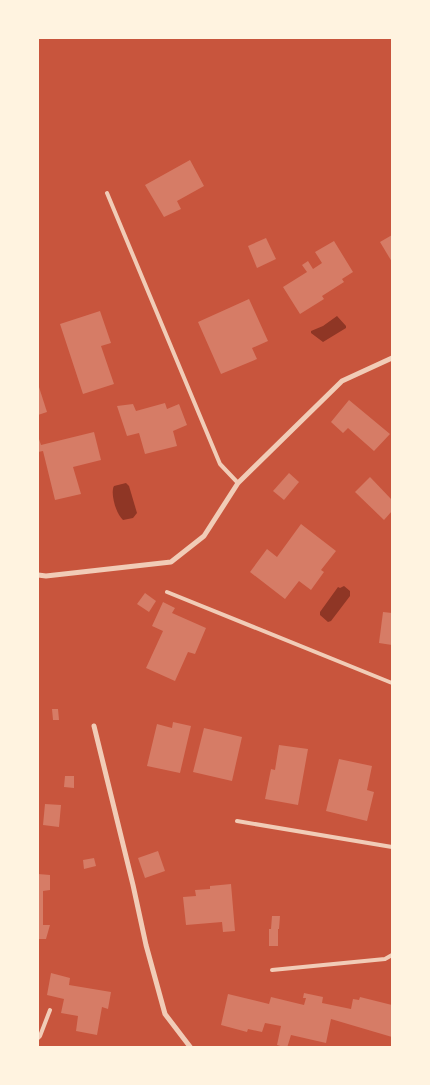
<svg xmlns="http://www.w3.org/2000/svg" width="430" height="1085" font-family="'Golos Text',sans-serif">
<rect width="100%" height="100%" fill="#c8553d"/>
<g fill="#8f3625">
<polygon points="337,316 346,326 346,328 323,342 311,333 311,331 323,326"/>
<path d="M126 483 129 486 137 513 133 518 123 520C116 514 110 493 114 486Z"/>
<polygon points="344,586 350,591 350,596 331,621 328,622 320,615 320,612 338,587 340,588"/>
</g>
<g fill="#d67c66">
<polygon points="190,160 204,186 177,201 181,209 164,217 145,185"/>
<polygon points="392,235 392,262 380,242"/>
<polygon points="266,238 276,259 257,268 248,246"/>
<polygon points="334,241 353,272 342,279 344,282 322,296 324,299 300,314 283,287 307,272 302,265 308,261 313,269 322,263 315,252"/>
<polygon points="249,299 268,341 252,348 257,359 221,374 198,322"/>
<polygon points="100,311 111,343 101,346 114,384 83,394 60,324"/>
<polygon points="38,384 47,412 38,415"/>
<polygon points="349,400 390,434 374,451 348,428 343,433 331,422"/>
<polygon points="165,403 167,409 179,404 187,425 173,431 177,446 145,454 139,433 127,436 117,406 133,404 136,411"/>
<polygon points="94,432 101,460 73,467 81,494 55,500 43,451 38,452 38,436 41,445"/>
<polygon points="289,473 299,482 284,500 273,491"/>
<polygon points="370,477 392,500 392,511 384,520 355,492"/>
<polygon points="301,524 336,551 321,570 324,572 311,590 299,581 285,599 250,572 267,549 277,557"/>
<polygon points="145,593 156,601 149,612 137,604"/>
<polygon points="163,602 175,608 172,613 206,628 195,654 188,652 175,681 146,668 163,631 152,626"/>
<polygon points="383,612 392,613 392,645 379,643"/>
<polygon points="52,709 58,709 59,720 53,720"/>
<polygon points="173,722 191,726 180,773 147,766 157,724 172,728"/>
<polygon points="204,728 242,737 232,781 193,772"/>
<polygon points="279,745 308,749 298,805 265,799 271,769 275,770"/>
<polygon points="339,759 372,766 367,790 374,792 367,821 326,811"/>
<polygon points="65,776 74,776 74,788 64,787"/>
<polygon points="45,804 61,805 59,827 43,825"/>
<polygon points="158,851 165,871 145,878 138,858"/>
<polygon points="94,858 96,866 84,869 83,860"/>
<polygon points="38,874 50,875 50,890 43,891 43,925 50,925 46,939 38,939"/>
<polygon points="231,884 235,931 223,932 222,922 186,925 183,897 196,896 195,890 210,889 210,886"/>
<polygon points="272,916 280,916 279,929 278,929 278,946 269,946 269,929 271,929"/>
<polygon points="51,973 70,978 69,985 111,992 108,1009 102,1007 97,1035 76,1031 78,1016 61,1013 64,999 47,995"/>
<polygon points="304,993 323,997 322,1003 351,1009 353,999 359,1000 360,997 392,1005 392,1037 331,1019 326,1043 291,1035 287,1048 277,1045 281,1026 265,1023 262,1032 248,1029 247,1032 221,1025 228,994 269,1004 271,997 304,1005 306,998 303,998"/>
</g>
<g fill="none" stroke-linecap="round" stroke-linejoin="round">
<g stroke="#f1ccb7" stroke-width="4">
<polyline points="107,193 220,464 238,483"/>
<polyline points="167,592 392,683"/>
<polyline points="237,821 392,847"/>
<polyline points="272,970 385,959 392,955"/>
<polyline points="38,1038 40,1036 50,1010"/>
</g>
<g stroke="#f1ccb7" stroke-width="5">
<polyline points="38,575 46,576 171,562 204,536 238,483 342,381 392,358"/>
<polyline points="94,726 133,885 146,945 165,1014 191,1048"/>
</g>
</g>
<rect width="430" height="1085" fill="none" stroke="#fff3e0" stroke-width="78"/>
</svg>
